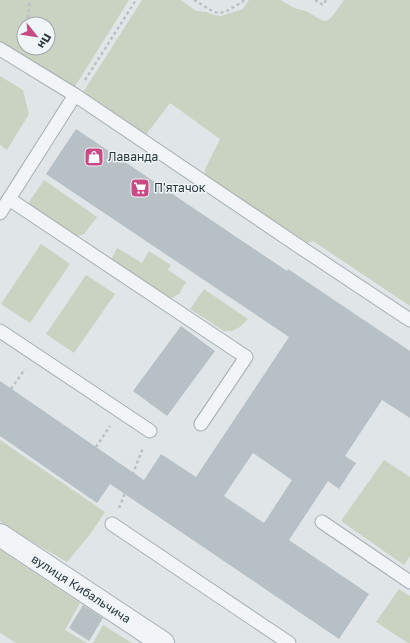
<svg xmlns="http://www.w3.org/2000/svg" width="410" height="643" font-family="'Golos Text',sans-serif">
<rect width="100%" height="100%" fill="#e0e6e8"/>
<g fill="#cad2c1" fill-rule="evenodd">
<path d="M0 0H129L74 88 0 42ZM24 24H48V48H24Z"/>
<polygon points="142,0 181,0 196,11 206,12 214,15 221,16 243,9 249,0 281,0 294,8 306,11 321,20 326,21 331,18 344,0 410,0 410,306 313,241 304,244 205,176 205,169 220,139 170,103 148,132 147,134 144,134 82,94"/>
<polygon points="0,76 23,90 29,114 7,150 0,145"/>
<polygon points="44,180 97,217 84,234 79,236 74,235 27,205"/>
<polygon points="41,244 70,264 30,323 1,304"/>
<polygon points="117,248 142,263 149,251 171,265 168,270 186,282 179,294 172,298 165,297 115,264 112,258"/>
<polygon points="86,275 115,294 74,353 46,334"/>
<polygon points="204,289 248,319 240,327 232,331 224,331 190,309"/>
<polygon points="0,440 105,512 91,533 67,562 15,532 0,521"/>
<polygon points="384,460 410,477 410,556 404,565 341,521"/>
<polygon points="0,550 80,603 65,630 87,643 16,643 0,633"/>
<polygon points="399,589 410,596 410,643 408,643 376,622"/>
<polygon points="103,625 132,643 93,643"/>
</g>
<g fill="#b7c0c5" fill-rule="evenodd">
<path d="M76 129 287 271 288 269 410 351V418L382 400 345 456 356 463 339 489 328 481 289 540 369 594 339 639 110 484 97 503 0 436V381L144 480 161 454 196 477 289 337 46 174ZM253 453 292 480 264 523 224 496Z"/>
<polygon points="181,326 215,351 167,416 133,391"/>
<polygon points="83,605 103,618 89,641 69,628"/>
</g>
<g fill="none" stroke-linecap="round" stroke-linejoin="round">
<g stroke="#a5aeb2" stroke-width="15">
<g id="service">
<polyline points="0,49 75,95 300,247 410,320"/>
<polyline points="9,199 246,357 201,424"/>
<polyline points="0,213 75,95"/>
<polyline points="0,331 150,431"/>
<polyline points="322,522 410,582"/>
<polyline points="112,524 289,643"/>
</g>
</g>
<g stroke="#a5aeb2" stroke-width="24">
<polyline id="minor" points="0,535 163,643"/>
</g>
<g stroke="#bac0c3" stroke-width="2.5" stroke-dasharray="3 3" stroke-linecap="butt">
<polyline points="194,0 214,12 220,13 229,10 242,2 244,0"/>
<polyline points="315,0 323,5 326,0"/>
<polyline points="27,24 30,0"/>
<polyline points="85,80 136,0"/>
<polyline points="11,389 25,369"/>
<polyline points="96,447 110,426"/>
<polyline points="119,508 143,448"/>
</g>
<use href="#service" stroke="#f2f5f7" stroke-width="13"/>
<use href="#minor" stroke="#f2f5f7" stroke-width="22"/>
</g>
<defs>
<g id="shop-square" transform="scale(1)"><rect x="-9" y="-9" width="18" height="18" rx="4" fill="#c84983" stroke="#eff4f6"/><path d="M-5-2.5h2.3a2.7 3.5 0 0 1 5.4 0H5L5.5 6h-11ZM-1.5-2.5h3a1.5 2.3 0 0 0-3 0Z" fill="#fff"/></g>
<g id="supermarket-square" transform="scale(1)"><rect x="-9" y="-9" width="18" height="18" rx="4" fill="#c84983" stroke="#eff4f6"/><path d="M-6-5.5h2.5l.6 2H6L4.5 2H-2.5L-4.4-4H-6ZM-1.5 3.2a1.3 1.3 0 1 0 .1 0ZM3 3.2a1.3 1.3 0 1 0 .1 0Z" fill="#fff"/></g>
</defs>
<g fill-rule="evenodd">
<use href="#shop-square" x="94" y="157"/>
<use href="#supermarket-square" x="140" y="188"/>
</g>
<g text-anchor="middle" stroke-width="3" stroke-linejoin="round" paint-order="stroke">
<g font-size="12" fill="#29373f" stroke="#eff4f6" text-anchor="start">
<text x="108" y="161">Лаванда</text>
<text x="154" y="192">П'ятачок</text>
</g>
<g font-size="12" fill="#29373f" stroke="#eff4f6">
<text transform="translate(81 589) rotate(33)" y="4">вулиця Кибальчича</text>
</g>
</g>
<g transform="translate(36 36) rotate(120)"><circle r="19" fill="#eff4f6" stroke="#a0a8ad"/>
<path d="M0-3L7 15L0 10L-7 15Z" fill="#c84983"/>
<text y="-6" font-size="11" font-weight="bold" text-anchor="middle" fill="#29373f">Пн</text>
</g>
</svg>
